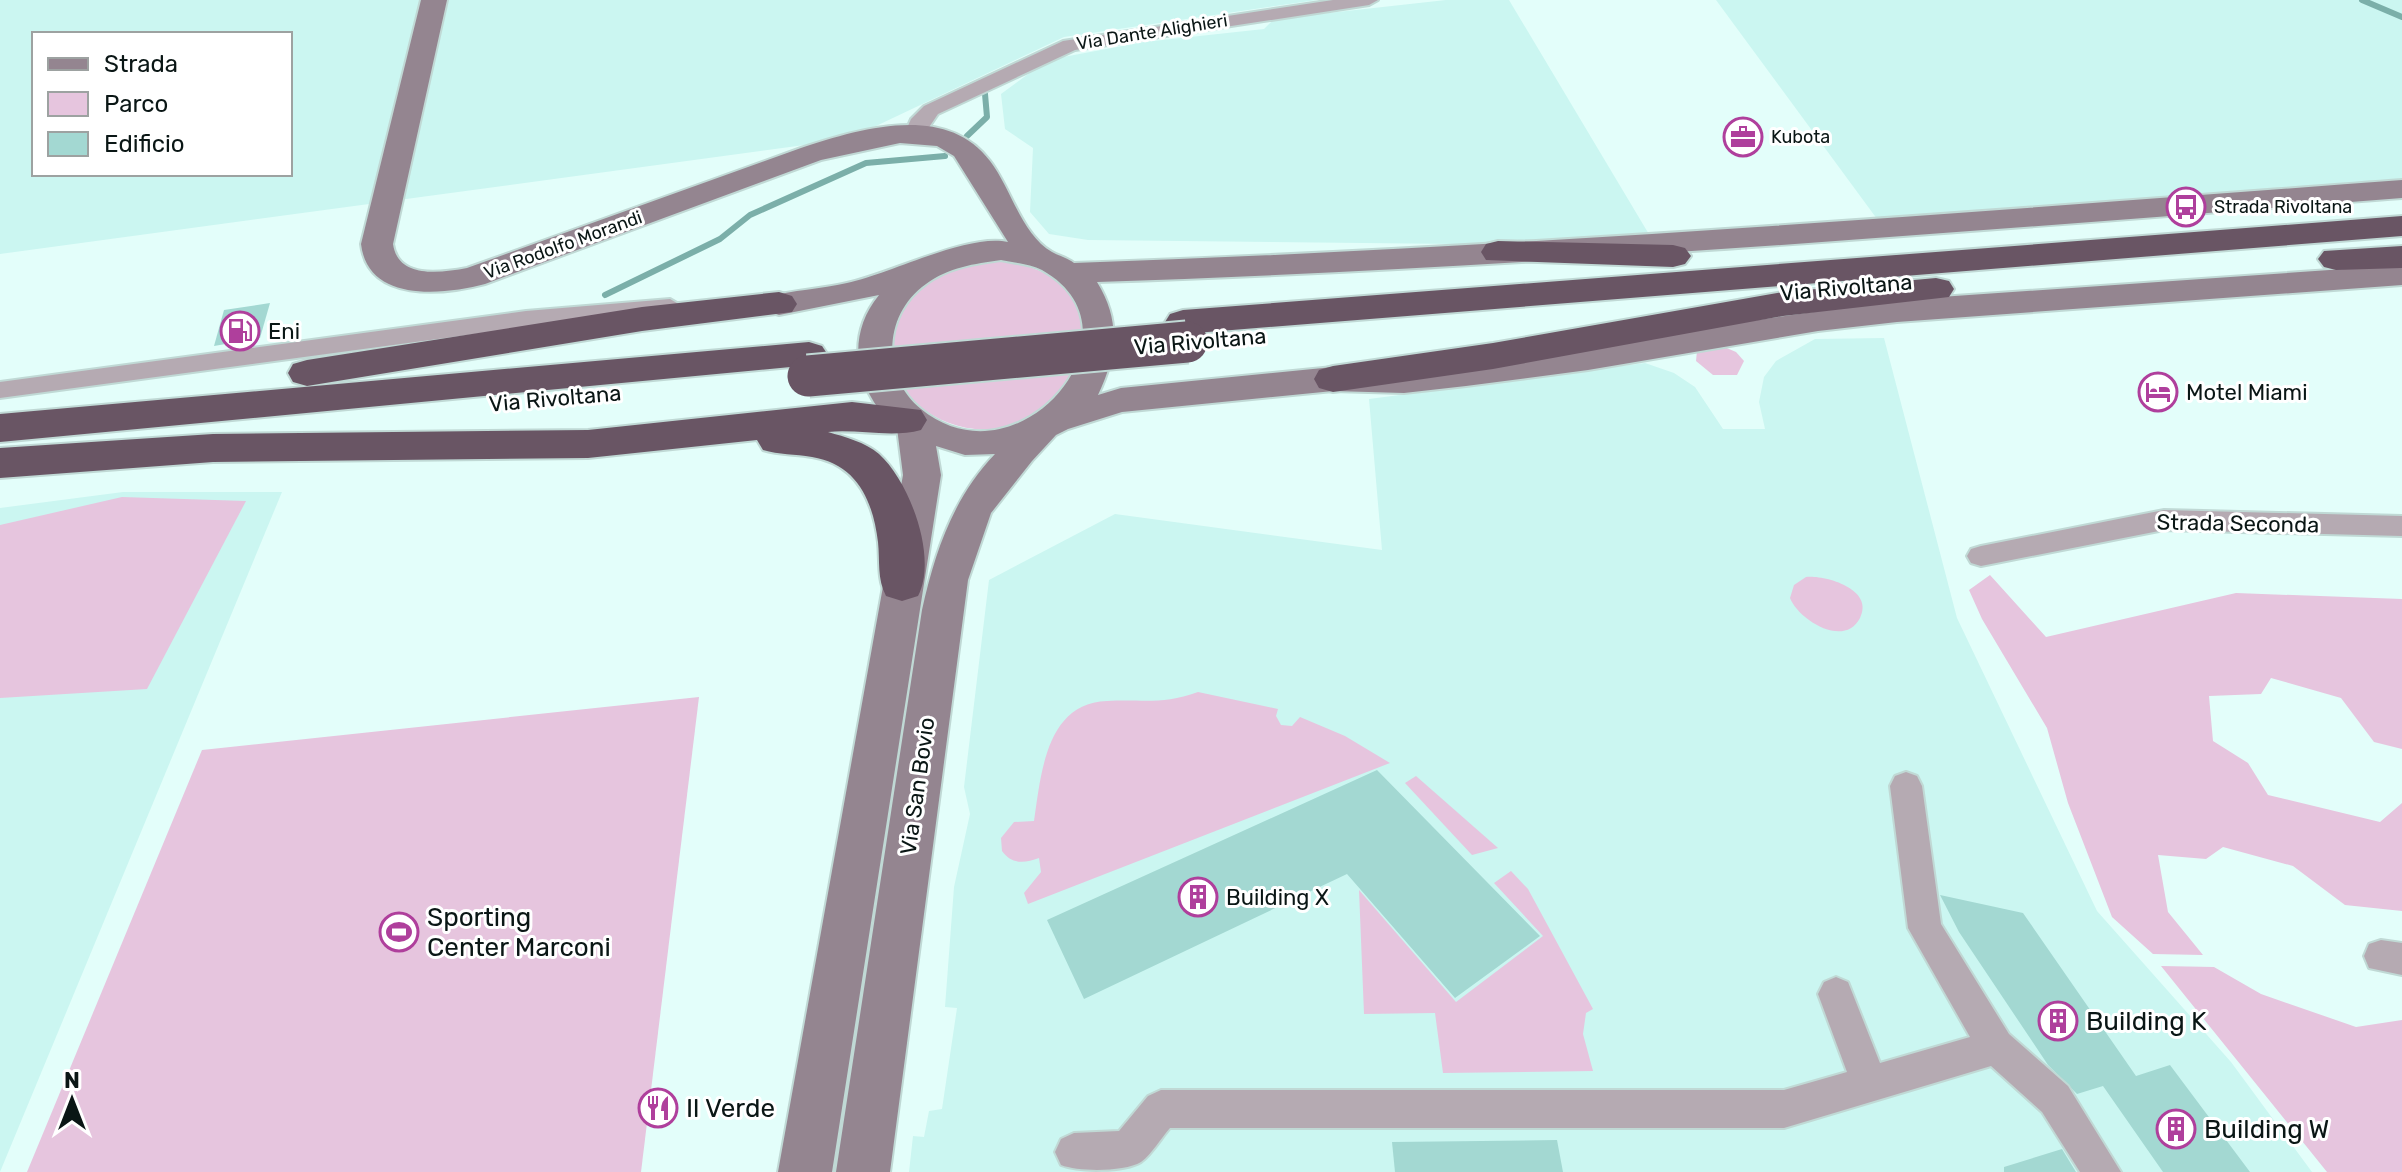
<svg xmlns="http://www.w3.org/2000/svg" width="2402" height="1172" font-family="Rubik,sans-serif">
<rect width="100%" height="100%" fill="#e3fefa"/>
<g fill="#cbf6f1" fill-rule="evenodd">
<path d="M0 0H1317L1064 37 876 126 812 144 0 254ZM34 34H290V174H34Z"/>
<polygon points="1446,0 1509,0 1656,246 1088,240 1049,234 1030,212 1033,148 1005,129 1001,94 1047,60 1144,42 1264,29 1274,19"/>
<polygon points="1716,0 2402,0 2402,179 1880,223"/>
<polygon points="1884,338 1957,618 2097,911 2231,1062 2312,1172 909,1172 913,1136 924,1137 929,1111 942,1109 957,1008 945,1007 954,887 970,814 964,787 989,580 1115,514 1382,550 1369,399 1645,363 1674,373 1695,387 1723,429 1765,429 1759,402 1764,377 1776,361 1815,339"/>
<polygon points="123,492 282,492 0,1172 0,508"/>
</g>
<g fill="#e6c5de">
<path d="M988 260C1142 266 1085 441 975 429 898 421 861 339 921 285 940 268 965 264 988 260Z"/>
<polygon points="1722,346 1736,352 1744,361 1737,375 1713,375 1696,361 1697,351"/>
<polygon points="122,497 246,501 147,689 0,698 0,525"/>
<polygon points="1990,575 2046,637 2236,593 2402,599 2402,749 2374,742 2341,698 2271,678 2261,694 2209,696 2213,741 2248,763 2268,795 2380,822 2402,803 2402,911 2345,905 2293,866 2223,847 2206,859 2158,855 2168,912 2203,955 2153,954 2112,917 2068,803 2047,728 1982,619 1969,590"/>
<path d="M1806 577C1825 575 1875 589 1860 618 1844 649 1798 619 1790 598L1794 585Z"/>
<path d="M1198 692 1278 709 1276 716 1281 725 1292 726 1300 717 1345 736 1390 763 1028 904 1024 893 1041 872 1039 858C1025 863 1012 865 1002 851L1001 838 1014 822 1034 821C1041 774 1046 703 1107 701 1144 699 1163 705 1198 692Z"/>
<polygon points="699,697 641,1172 27,1172 202,750"/>
<polygon points="1416,776 1498,848 1472,855 1405,783"/>
<polygon points="1511,871 1528,889 1593,1009 1586,1013 1583,1034 1593,1071 1443,1073 1435,1013 1364,1014 1359,890 1456,1002 1543,936 1494,883"/>
<polygon points="2161,966 2214,967 2261,994 2356,1027 2402,1020 2402,1172 2327,1172"/>
</g>
<g fill="none" stroke-linecap="round" stroke-linejoin="round">
<g stroke="#7bafa9" stroke-width="6">
<polyline points="2362,0 2402,17"/>
<polyline points="967,136 987,117 985,94"/>
<polyline points="605,295 720,239 750,215 866,163 945,156"/>
</g>
</g>
<g fill="#a3d8d2">
<polygon points="270,303 260,338 214,346 224,310"/>
<polygon points="1377,770 1540,936 1455,998 1347,874 1084,999 1047,920"/>
<polygon points="1940,895 2023,913 2136,1076 2170,1065 2250,1172 2163,1172 2103,1086 2077,1094 2048,1065 1959,932"/>
<polygon points="1557,1140 1563,1172 1395,1172 1392,1142"/>
<polygon points="2062,1149 2076,1172 2004,1172 2004,1167"/>
</g>
<g fill="none" stroke-linecap="round" stroke-linejoin="round">
<g stroke="#c0d9d5" stroke-width="4">
<g id="street">
<polygon points="1333,0 1378,0 1369,5 1075,50 938,114 921,139 914,141 904,135 911,119 924,106 1063,41"/>
<polygon points="670,299 682,306 678,311 526,327 0,398 0,382 526,311"/>
<polygon points="2164,510 2402,516 2402,536 2164,530 1981,566 1971,563 1967,556 1971,549 1981,546"/>
<path d="M1906 772 1917 776 1922 786 1941 924 2009 1034 2068 1086 2121 1172H2080L2042 1112 1991 1066 1784 1128H1170C1161 1138 1152 1154 1141 1162 1124 1172 1079 1172 1061 1165L1055 1152 1061 1139 1074 1133 1119 1131 1148 1096 1161 1090H1784L1847 1072 1818 994 1824 982 1836 977 1848 982 1880 1063 1970 1037 1908 928 1890 786 1895 776Z"/>
<polygon points="2381,940 2402,943 2402,975 2369,968 2364,956 2369,944"/>
</g>
</g>
<g stroke="#c0d9d5" stroke-width="4">
<path id="secondary" d="M421 0H447L393 244C398 279 440 273 467 268L801 148C859 129 946 102 990 161 1011 188 1021 234 1052 252 1059 256 1066 257 1074 263 1517 248 1959 213 2402 180V198C1967 231 1533 268 1097 282 1121 321 1117 355 1098 395L1121 388 1333 367 1404 369 1466 362 1897 300 2402 265V285L1897 322 1818 331 1588 370 1466 386 1404 393 1333 391 1122 412 1068 429 1056 435 1032 461 991 513 968 580 890 1172H836L922 610C935 552 953 498 995 454L965 455 936 446 941 475 832 1172H778L903 475 897 428C857 394 843 339 879 295L779 315 767 311 762 304 767 297C793 290 821 289 847 283 890 274 968 233 1008 242L954 156 937 146 900 143 821 160 485 284C443 295 368 303 361 244ZM1001 260C1014 263 1031 264 1042 270 1151 331 1019 489 921 409 881 377 883 314 926 284 949 267 974 264 1001 260Z"/>
</g>
<g stroke="#c0d9d5" stroke-width="4">
<g id="highway">
<polygon points="2402,216 2402,236 1183,334 1170,330 1165,322 1170,314 1183,310"/>
<polygon points="1498,241 1673,245 1685,248 1691,256 1685,264 1673,267 1486,260 1481,252 1486,244"/>
<polygon points="2402,246 2402,268 2336,270 2324,267 2318,259 2324,251"/>
<polygon points="1936,278 1949,281 1954,289 1949,297 1783,316 1493,369 1333,392 1319,388 1314,379 1319,370 1333,366 1493,343 1783,292"/>
<polygon points="779,292 792,296 797,304 792,312 642,331 307,386 293,382 288,373 293,364 307,360 642,307"/>
<polygon points="809,342 822,346 828,355 822,364 0,442 0,414"/>
<path d="M852 402 921 410 927 420 921 430C892 438 858 429 828 432 845 437 865 442 879 454 910 482 938 558 918 596L902 601 886 596C877 579 880 561 878 542 873 501 857 464 812 457 795 454 779 455 763 450L757 440 588 458 213 462 0 478V448L213 434 588 430Z"/>
</g>
</g>
<use href="#street" fill="#b5aab2" fill-rule="evenodd"/>
<use href="#secondary" fill="#948590" fill-rule="evenodd"/>
<use href="#highway" fill="#695564" fill-rule="evenodd"/>
<g stroke="#c0d9d5" stroke-width="45" stroke-linecap="butt">
<polyline id="highway-bridge" points="808,376 1187,342"/>
</g>
<use href="#highway-bridge" stroke="#695564" stroke-width="41"/>
</g>
<defs>
<g id="office-ring" transform="scale(2)"><circle r="9.5" fill="#fff" stroke="#af3f9c" stroke-width="1.5"/><path d="M-6-3h4V-5.5h4V-3h4V5H-6ZM-1-4.5V-3h2v-1.5ZM-6 0V1H6V0Z" fill="#af3f9c"/></g>
<g id="bus-ring" transform="scale(2)"><circle r="9.5" fill="#fff" stroke="#af3f9c" stroke-width="1.5"/><path d="M-5-6H5V4H4V6H2V4H-2V6H-4V4H-5ZM-3.5-4V0h7V-4ZM-3.5 1.2v1.5H-2V1.2ZM2 1.2v1.5H3.5V1.2Z" fill="#af3f9c"/></g>
<g id="fuel-ring" transform="scale(2)"><circle r="9.5" fill="#fff" stroke="#af3f9c" stroke-width="1.5"/><path d="M-5.5-6h7V0h2V4h1.3V-2.5L3-4.5l.8-.8L6-3V5H2.5V1h-1V6h-7ZM-4.2-4.7v3.2H.2V-4.7Z" fill="#af3f9c"/></g>
<g id="hotel-ring" transform="scale(2)"><circle r="9.5" fill="#fff" stroke="#af3f9c" stroke-width="1.5"/><path d="M-6-4.5h1.5V1H6V5H4.5V3h-9V5H-6ZM-4 0a1.8 1.8 0 1 1 3.6 0ZM.5 0V-2.5h3Q6-2.5 6 0Z" fill="#af3f9c"/></g>
<g id="building-ring" transform="scale(2)"><circle r="9.5" fill="#fff" stroke="#af3f9c" stroke-width="1.5"/><path d="M-4-6H4V6H1V3H-1V6H-4ZM-2.5-4.3h1.7v1.8h-1.7ZM.8-4.3h1.7v1.8H.8ZM-2.5-1h1.7V.8h-1.7ZM.8-1h1.7V.8H.8Z" fill="#af3f9c"/></g>
<g id="stadium-ring" transform="scale(2)"><circle r="9.5" fill="#fff" stroke="#af3f9c" stroke-width="1.5"/><path d="M0-5a6.5 5 0 1 0 0 10a6.5 5 0 1 0 0-10ZM-3.5-1.8h7v3.6h-7Z" fill="#af3f9c"/></g>
<g id="restaurant-ring" transform="scale(2)"><circle r="9.5" fill="#fff" stroke="#af3f9c" stroke-width="1.5"/><path d="M-5-6h1v4h1v-4h1v4h1v-4h1v5L-1.5 .5V6h-2V.5L-5-1ZM5-6V6H3V1.5H1.5Q1.5-4 5-6Z" fill="#af3f9c"/></g>
</defs>
<g fill-rule="evenodd">
<use href="#office-ring" x="1743" y="137"/>
<use href="#bus-ring" x="2186" y="207"/>
<use href="#fuel-ring" x="240" y="331"/>
<use href="#hotel-ring" x="2158" y="392"/>
<use href="#building-ring" x="1198" y="897"/>
<use href="#stadium-ring" x="399" y="932"/>
<use href="#building-ring" x="2058" y="1021"/>
<use href="#restaurant-ring" x="658" y="1108"/>
<use href="#building-ring" x="2176" y="1129"/>
</g>
<g text-anchor="middle" stroke-width="6" stroke-linejoin="round" paint-order="stroke">
<g font-size="18" fill="#0a1615" stroke="#fff">
<text transform="translate(1152 32) rotate(-9)" y="6">Via Dante Alighieri</text>
<text transform="translate(563 245) rotate(-20)" y="6">Via Rodolfo Morandi</text>
</g>
<g font-size="18" fill="#0a1615" stroke="#fff" text-anchor="start">
<text x="1771" y="143">Kubota</text>
<text x="2214" y="213">Strada Rivoltana</text>
</g>
<g font-size="22" fill="#0a1615" stroke="#fff">
<text transform="translate(1846 287) rotate(-5)" y="8">Via Rivoltana</text>
<text transform="translate(1200 341) rotate(-5)" y="8">Via Rivoltana</text>
<text transform="translate(555 398) rotate(-5)" y="8">Via Rivoltana</text>
<text transform="translate(2238 523) rotate(1)" y="8">Strada Seconda</text>
<text transform="translate(917 786) rotate(-82)" y="8">Via San Bovio</text>
</g>
<g font-size="22" fill="#0a1615" stroke="#fff" text-anchor="start">
<text x="268" y="339">Eni</text>
<text x="2186" y="400">Motel Miami</text>
<text x="1226" y="905">Building X</text>
</g>
<g font-size="26" fill="#0a1615" stroke="#fff" text-anchor="start">
<text x="427" y="926">Sporting<tspan x="427" dy="30">Center Marconi</tspan></text>
<text x="2086" y="1030">Building K</text>
<text x="686" y="1117">Il Verde</text>
<text x="2204" y="1138">Building W</text>
</g>
</g>
<rect x="32" y="32" width="260" height="144" fill="#ffffff" stroke="#9da2a1" stroke-width="2"/>
<rect x="48" y="58" width="40" height="12" fill="#948590" stroke="#9da2a1" stroke-width="2"/>
<text x="104" y="72" font-size="24" fill="#0a1615">Strada</text>
<rect x="48" y="92" width="40" height="24" fill="#e6c5de" stroke="#9da2a1" stroke-width="2"/>
<text x="104" y="112" font-size="24" fill="#0a1615">Parco</text>
<rect x="48" y="132" width="40" height="24" fill="#a3d8d2" stroke="#9da2a1" stroke-width="2"/>
<text x="104" y="152" font-size="24" fill="#0a1615">Edificio</text>
<g transform="translate(72 1100)" stroke="#ffffff" stroke-width="6" paint-order="stroke">
<path d="M0-6L14 30L0 20L-14 30Z" fill="#0a1615"/>
<text y="-12" font-size="22" font-weight="bold" text-anchor="middle" fill="#0a1615">N</text>
</g>
</svg>
